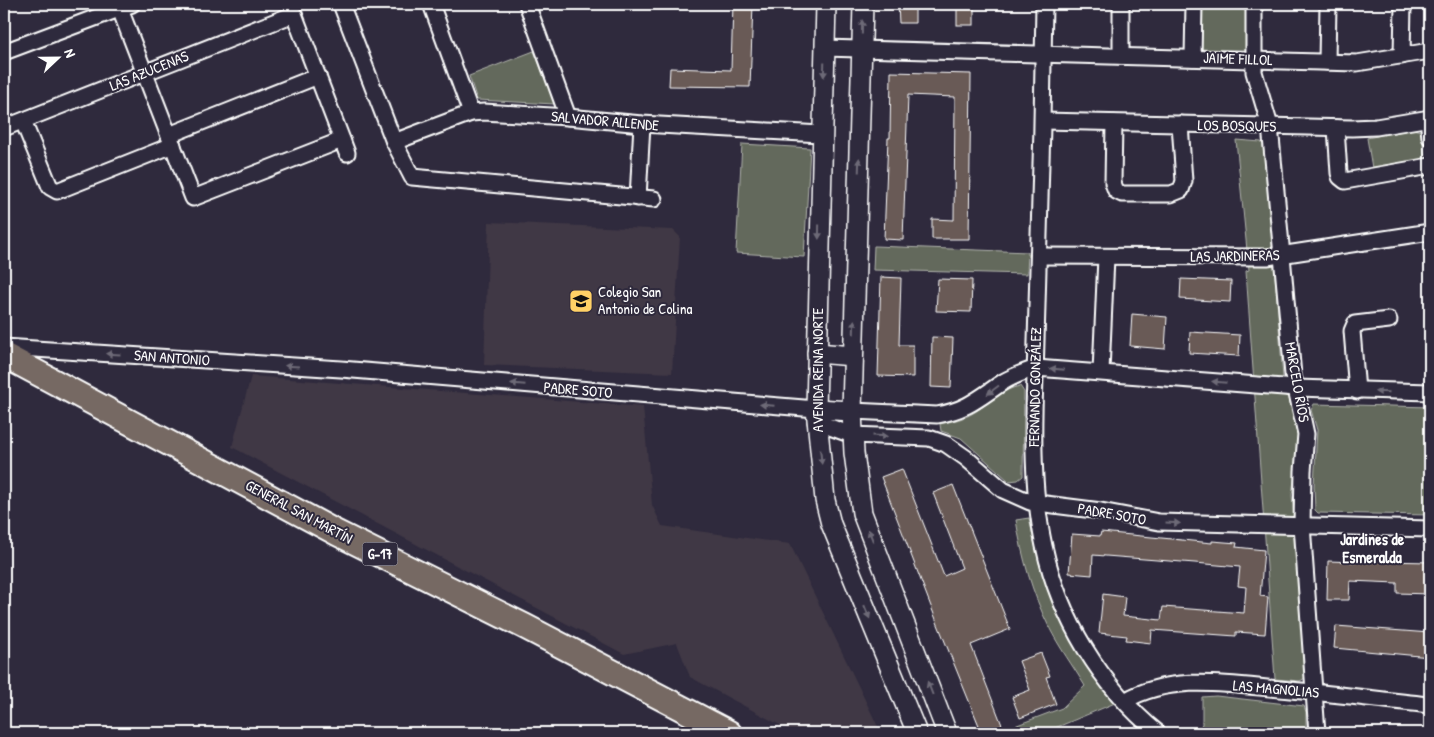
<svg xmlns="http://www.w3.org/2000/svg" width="1434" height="737" font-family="'Patrick Hand',sans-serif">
<rect width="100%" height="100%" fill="#2f2a3d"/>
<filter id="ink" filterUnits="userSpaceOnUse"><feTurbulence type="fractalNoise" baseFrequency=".02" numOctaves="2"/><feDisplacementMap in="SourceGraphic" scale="10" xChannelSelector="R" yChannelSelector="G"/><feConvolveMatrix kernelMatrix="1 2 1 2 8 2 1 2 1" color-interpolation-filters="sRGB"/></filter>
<g filter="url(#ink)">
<g fill="#403845">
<polygon points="489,222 673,230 680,237 672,373 484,365"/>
<polygon points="251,376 643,407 652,505 662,526 790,544 881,733 795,733 690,677 677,643 624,654 232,447"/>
</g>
<g fill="#63695b" stroke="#b1b4ad">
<polygon points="1202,4 1250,4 1249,50 1201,49"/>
<polygon points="534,51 555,104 477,100 469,76"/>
<polygon points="1413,129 1421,131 1425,160 1372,168 1367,138"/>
<polygon points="1236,140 1261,142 1265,148 1283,378 1297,429 1299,442 1292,495 1307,677 1300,681 1275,679 1246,271 1249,270"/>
<polygon points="742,144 810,148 804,257 736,253"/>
<polygon points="874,246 1028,252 1027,274 873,270"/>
<path d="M1020 386 1024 392 1023 476 1018 480 1009 481 961 438 941 431 940 424C953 421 964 419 975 412 989 403 1003 389 1020 386Z"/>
<polygon points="1314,404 1430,407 1430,515 1318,513 1315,510 1314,486 1317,430 1311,410"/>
<path d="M1029 518 1041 571 1055 610 1083 657 1115 703 1043 733H996L1062 708 1085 686C1073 666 1059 647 1049 627 1032 593 1022 557 1016 520Z"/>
<polygon points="1216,696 1304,706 1306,712 1306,733 1196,733 1202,724 1202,697"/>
</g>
<g fill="#695a57" stroke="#fff">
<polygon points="733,4 753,4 750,87 669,86 670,68 731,70"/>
<polygon points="898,4 915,4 915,23 899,23"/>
<rect x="957" y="4" width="17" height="21"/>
<polygon points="891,72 971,74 969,239 932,239 932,219 954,220 955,97 908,95 903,240 884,239 888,138 890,138"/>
<polygon points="881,277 901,278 899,345 913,345 913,377 878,376"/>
<polygon points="938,279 972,280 971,312 936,311"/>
<polygon points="1181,279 1231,281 1230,302 1180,299"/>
<polygon points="1132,314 1167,317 1165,349 1130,346"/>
<polygon points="1190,332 1240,335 1239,356 1189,353"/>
<polygon points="932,337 953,338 951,388 931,387"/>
<polygon points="902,469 944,576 962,568 933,493 953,485 1010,629 971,645 1002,725 982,733 937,622 881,477"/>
<polygon points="1101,532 1212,543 1212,541 1237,543 1236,547 1264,550 1260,596 1268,597 1265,634 1236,632 1236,636 1152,630 1151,643 1126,640 1127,636 1099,633 1103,594 1125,597 1123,616 1161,620 1163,607 1244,613 1246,587 1238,586 1240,567 1195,563 1093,555 1092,575 1069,573 1072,534 1100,536"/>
<polygon points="1356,558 1381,559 1381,561 1430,562 1430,594 1397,593 1397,583 1350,581 1349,600 1327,600 1328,561 1356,562"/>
<polygon points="1336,626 1430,633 1430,657 1334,648"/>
<polygon points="1041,653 1050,676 1046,677 1056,704 1020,718 1012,697 1030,690 1019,661"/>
</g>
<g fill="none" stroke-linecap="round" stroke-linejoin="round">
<g stroke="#fff" stroke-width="19">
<g id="minor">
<polyline points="118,4 193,198 342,140"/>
<polyline points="341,4 394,142 412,177 654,199"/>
<polyline points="431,4 471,113"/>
<polyline points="527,4 568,117"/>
<path d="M1044 4C1043 92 1041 181 1038 269 1037 305 1036 341 1035 377 1033 433 1032 491 1044 546 1059 617 1101 687 1158 733"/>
<polyline points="1254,4 1254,72 1270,126 1293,375 1306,434 1303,471 1302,525 1317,733"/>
<polyline points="824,48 1357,63 1430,51"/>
<polyline points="4,52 132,4"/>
<polyline points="1121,56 1121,4"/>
<polyline points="1402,56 1403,4"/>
<polyline points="1193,58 1194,4"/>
<polyline points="1327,62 1328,4"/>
<polyline points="1428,119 1430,137"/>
<polyline points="23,121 50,187 57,191 173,145"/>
<polyline points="1043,121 1352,128 1376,127 1430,118"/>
<polyline points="1114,123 1113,183 1116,191 1122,194 1171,194 1181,190 1184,181 1180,124"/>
<polyline points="4,128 294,14 347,153"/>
<polyline points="1336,128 1339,173 1340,177 1345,181 1430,166"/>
<polyline points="169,135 318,76"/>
<polyline points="394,142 471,113 484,112 568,117 642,124 821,134"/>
<polyline points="638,198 642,124"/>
<polyline points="1039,256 1267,257 1430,232"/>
<polyline points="4,347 341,369 816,409"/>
<polyline points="1101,372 1106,257"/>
<polyline points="1357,391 1352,331 1355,324 1389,320"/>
<path d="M852 411 937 415C967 410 979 398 1003 382 1013 376 1024 372 1036 368L1296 388 1430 392"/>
<polyline points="816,422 852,435 929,438 946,444 966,458 1003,490 1030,502 1101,511 1159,522 1430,529"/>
<path d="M1125 701C1174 672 1236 686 1290 690 1337 694 1383 700 1430 705"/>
</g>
</g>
<g stroke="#fff" stroke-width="22">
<g id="tertiary">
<polyline points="826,4 816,409 825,500 831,524 917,733"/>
<polyline points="863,4 852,411 854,453 862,513 947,733"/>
<polyline points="817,353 853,356"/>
<polyline points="816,409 852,411"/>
</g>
</g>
<g stroke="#fff" stroke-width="28">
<polyline id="primary" points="4,355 337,533 524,626 729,733"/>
</g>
<use href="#minor" stroke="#2f2a3d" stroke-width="15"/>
<use href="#tertiary" stroke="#2f2a3d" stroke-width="19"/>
<use href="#primary" stroke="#766964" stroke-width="24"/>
</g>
<defs><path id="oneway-solid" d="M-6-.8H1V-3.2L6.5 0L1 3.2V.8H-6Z" transform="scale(1.25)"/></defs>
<g fill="#6d6a77">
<use href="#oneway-solid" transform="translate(862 27) rotate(-89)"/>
<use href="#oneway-solid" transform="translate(824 70) rotate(92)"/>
<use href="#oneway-solid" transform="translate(859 165) rotate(-88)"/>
<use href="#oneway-solid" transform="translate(819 232) rotate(91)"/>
<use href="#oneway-solid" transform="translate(854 327) rotate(-88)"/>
<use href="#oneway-solid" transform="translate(113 354) rotate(-176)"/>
<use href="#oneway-solid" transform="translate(292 366) rotate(-176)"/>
<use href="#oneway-solid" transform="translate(1057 369) rotate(-175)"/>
<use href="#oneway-solid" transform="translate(1219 382) rotate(-175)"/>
<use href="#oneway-solid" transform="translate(518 384) rotate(-175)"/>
<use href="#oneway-solid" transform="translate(993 390) rotate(143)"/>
<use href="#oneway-solid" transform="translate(1382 392) rotate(-179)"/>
<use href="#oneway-solid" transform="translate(767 405) rotate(-175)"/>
<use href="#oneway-solid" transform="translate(880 436) rotate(3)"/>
<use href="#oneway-solid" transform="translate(821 457) rotate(84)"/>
<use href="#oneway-solid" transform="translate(1173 523) rotate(3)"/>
<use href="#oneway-solid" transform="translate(871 536) rotate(-111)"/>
<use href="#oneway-solid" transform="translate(867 612) rotate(68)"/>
<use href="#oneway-solid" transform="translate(930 688) rotate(-111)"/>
</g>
</g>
<defs>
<g id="school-square" transform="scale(1.25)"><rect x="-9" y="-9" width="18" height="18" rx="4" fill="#ffd166" stroke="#2f2a3d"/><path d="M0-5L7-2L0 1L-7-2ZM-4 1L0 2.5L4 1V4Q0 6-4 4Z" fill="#111"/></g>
</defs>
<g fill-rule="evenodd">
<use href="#school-square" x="581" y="301"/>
</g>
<g text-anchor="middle" stroke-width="4" stroke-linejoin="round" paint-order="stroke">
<rect fill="#2f2a3d" stroke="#c1bfc5" stroke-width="1" x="362.5" y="542.5" width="35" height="23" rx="4"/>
<g font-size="14" font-weight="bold" fill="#fff">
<text x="380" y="559">G-17</text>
</g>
<g font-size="15" fill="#fff" stroke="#2f2a3d">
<text transform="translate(1238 59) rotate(2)" y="5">JAIME FILLOL</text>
<text transform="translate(149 71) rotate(-22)" y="5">LAS AZUCENAS</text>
<text transform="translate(605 121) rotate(5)" y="5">SALVADOR ALLENDE</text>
<text transform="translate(1237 126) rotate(1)" y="5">LOS BOSQUES</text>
<text transform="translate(1235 256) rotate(-1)" y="5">LAS JARDINERAS</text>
<text transform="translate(172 358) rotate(4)" y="5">SAN ANTONIO</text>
<text transform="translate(818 370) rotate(-90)" y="5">AVENIDA REINA NORTE</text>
<text transform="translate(1297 382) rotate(80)" y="5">MARCELO RÍOS</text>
<text transform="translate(1035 387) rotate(-89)" y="5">FERNANDO GONZÁLEZ</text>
<text transform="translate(578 390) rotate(5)" y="5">PADRE SOTO</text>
<text transform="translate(299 512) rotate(28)" y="5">GENERAL SAN MARTÍN</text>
<text transform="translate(1112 514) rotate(10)" y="5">PADRE SOTO</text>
<text transform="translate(1276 689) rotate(5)" y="5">LAS MAGNOLIAS</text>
</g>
<g font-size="15" fill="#fff" stroke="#2f2a3d" text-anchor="start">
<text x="598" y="297">Colegio San<tspan x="598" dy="17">Antonio de Colina</tspan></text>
</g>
<g font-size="16" font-weight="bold" fill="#fff" stroke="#2f2a3d">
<text x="1372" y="545">Jardines de<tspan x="1372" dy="18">Esmeralda</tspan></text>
</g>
</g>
<rect width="1434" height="737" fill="none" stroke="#2f2a3d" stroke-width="20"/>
<rect x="10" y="10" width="1414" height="717" fill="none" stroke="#fff" stroke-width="2" filter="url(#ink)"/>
<g transform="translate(58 58) rotate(68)" stroke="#2f2a3d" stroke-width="4" paint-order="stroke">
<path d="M0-4L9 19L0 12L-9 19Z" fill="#ffffff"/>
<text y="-8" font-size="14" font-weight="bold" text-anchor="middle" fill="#ffffff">N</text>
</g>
</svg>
